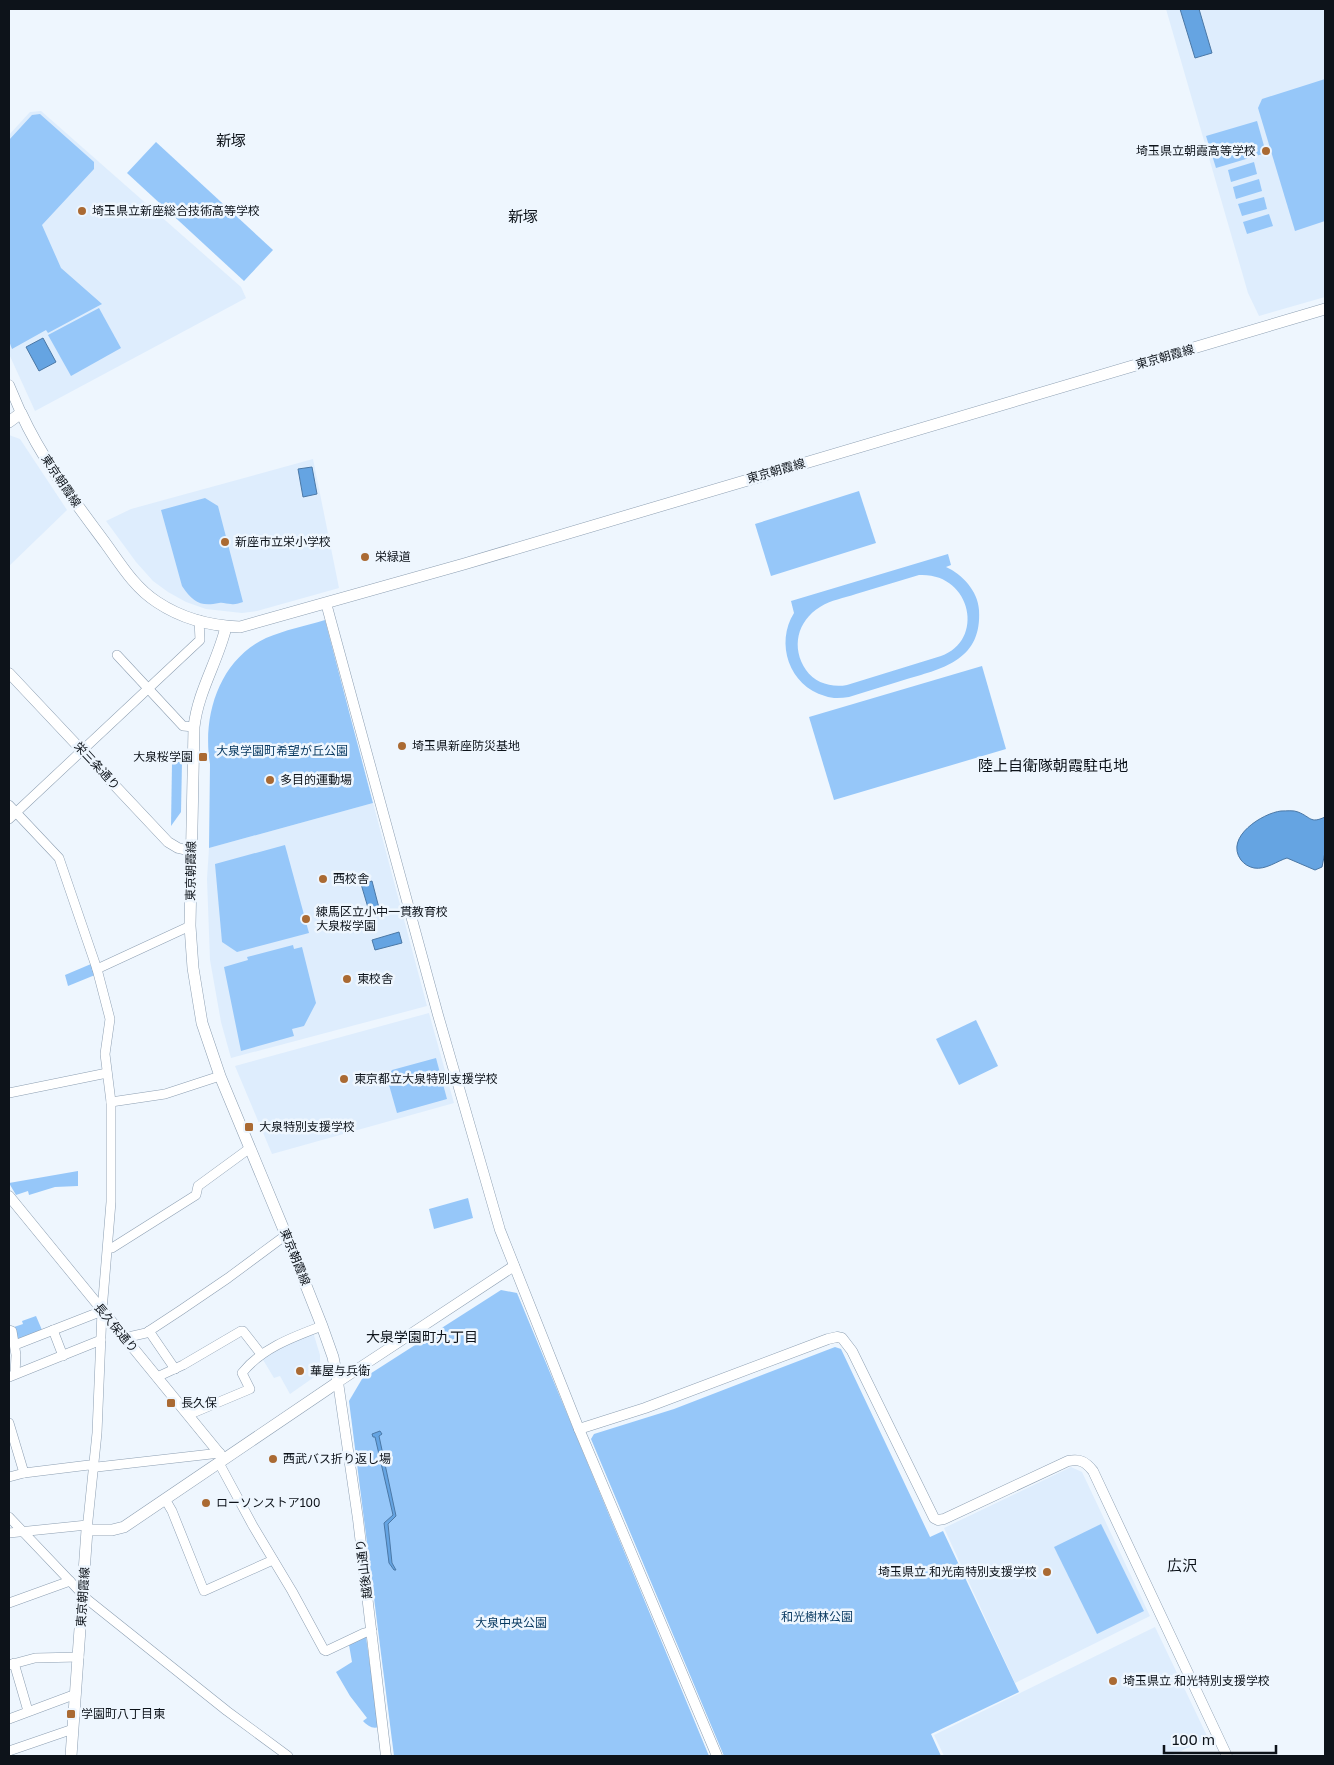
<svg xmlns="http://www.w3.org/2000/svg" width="1334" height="1765" font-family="'Golos Text','Noto Sans JP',sans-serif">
<rect width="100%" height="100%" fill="#eef6fe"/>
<g fill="#deedfd">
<polygon points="1166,9 1325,9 1325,297 1259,316 1248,293"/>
<polygon points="41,111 241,287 246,298 35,411 9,354 9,135 30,112"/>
<polygon points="9,435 20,439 67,510 9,566"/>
<polygon points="313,459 339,588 257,611 242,613 206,609 186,602 168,592 153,581 136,562 106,521 131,509"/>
<polygon points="373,803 427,1006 231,1058 221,1022 210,960 207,879 209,848"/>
<polygon points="429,1013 454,1103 272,1154 235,1066"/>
<polygon points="313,1332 320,1355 320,1373 290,1394 280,1376 274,1378 262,1358 290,1342"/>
<polygon points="1071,1467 1082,1472 1150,1616 1015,1683 944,1528"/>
<polygon points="1155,1627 1208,1738 1171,1756 944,1756 934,1735"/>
</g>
<g fill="#96c7f9" fill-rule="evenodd">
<polygon points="1325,79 1325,221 1295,231 1258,108 1262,99"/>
<polygon points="40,114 94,162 94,169 42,225 61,268 102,304 48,333 46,330 12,349 9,341 9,140 32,115"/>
<polygon points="1257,121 1266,153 1216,168 1206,136"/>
<polygon points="156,142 273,250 244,281 127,173"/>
<polygon points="1254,162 1257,174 1231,182 1228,170"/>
<polygon points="1259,179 1262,191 1236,199 1233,187"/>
<polygon points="1264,197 1267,209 1242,216 1238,204"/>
<polygon points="1269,214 1273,226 1247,234 1243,222"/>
<polygon points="99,308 121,348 71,376 48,335"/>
<polygon points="859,491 876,543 771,576 755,524"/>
<path d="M205 498 218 506 243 602C239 603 235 605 231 604 227 604 223 602 219 603 200 607 193 602 182 586L161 510Z"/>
<path d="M948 554 951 565 946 567C962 574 978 591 979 610 982 659 945 668 907 679 888 685 868 691 849 697 841 698 833 699 825 696 789 686 775 643 794 613L791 601ZM919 575C971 572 986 640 941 656L847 685C832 688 815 683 806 670 791 648 797 621 820 607 831 600 844 598 856 594 877 588 898 581 919 575Z"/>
<path d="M325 620 373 803 209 848 210 764C202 716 219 660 266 638 285 630 305 626 325 620Z"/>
<polygon points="982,666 1006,749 834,800 809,717"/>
<polygon points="172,762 182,762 181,812 171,826"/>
<polygon points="285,845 309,933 237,952 222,942 215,864"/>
<polygon points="293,945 294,949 302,947 316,1003 304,1026 292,1029 294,1036 241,1051 224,967 248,960 247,957"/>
<polygon points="91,964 95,975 68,986 65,975"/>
<polygon points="976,1020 998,1066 959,1085 936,1039"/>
<polygon points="436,1058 447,1099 397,1113 387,1078 392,1070"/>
<polygon points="78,1171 78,1186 55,1187 29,1195 28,1191 16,1195 9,1183"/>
<polygon points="468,1198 473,1218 434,1229 429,1209"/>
<polygon points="501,1290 517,1293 709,1756 394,1756 349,1401 362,1379"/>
<polygon points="36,1316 42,1330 19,1339 16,1338 14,1327 23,1324 22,1321"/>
<polygon points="835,1347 841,1349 930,1537 943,1531 1019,1692 931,1734 941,1756 724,1756 591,1439 594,1434 674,1409"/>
<polygon points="1101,1524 1144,1611 1097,1634 1054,1547"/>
<path d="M366 1637 379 1727C372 1729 368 1726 363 1721L367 1718 350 1696 336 1672 352 1662 349 1645Z"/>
</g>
<g fill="#65a4e2" stroke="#4b78a6">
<polygon points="1180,9 1199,9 1212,53 1195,58"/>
<polygon points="43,338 56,362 39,371 26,347"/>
<polygon points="312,467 317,494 303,497 298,469"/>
<path d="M1281 811C1286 811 1294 810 1298 812 1311 817 1310 824 1325 817V852L1322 867 1315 870 1287 858C1277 861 1266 870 1254 868 1249 867 1244 864 1241 860 1224 837 1263 813 1281 811Z"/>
<polygon points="372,881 379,908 369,911 361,884"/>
<polygon points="399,932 402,943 375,950 372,940"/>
<polygon points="380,1431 382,1434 379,1436 396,1516 388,1524 392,1563 396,1570 394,1570 389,1563 384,1523 393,1515 375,1437 373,1437 372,1434"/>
</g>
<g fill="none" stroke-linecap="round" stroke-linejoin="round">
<g stroke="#8d9fb2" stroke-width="10">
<g id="minor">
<polyline points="117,655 183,726 194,727"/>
<polyline points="9,805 59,858 97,969 110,1019 105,1054 111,1102 111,1202 102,1311 97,1433 87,1530"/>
<polyline points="9,819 200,640 199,620"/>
<polyline points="97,969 190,926"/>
<polyline points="9,1093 107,1073"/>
<polyline points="111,1102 165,1094 220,1076"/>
<polyline points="108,1248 112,1248 196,1195 198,1186 250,1148"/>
<polyline points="9,1330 12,1331 16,1355 15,1374"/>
<polyline points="53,1330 63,1356"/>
<polyline points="149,1331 175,1369"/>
<polyline points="124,1338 146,1333 181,1310 228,1278 286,1235"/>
<polyline points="15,1345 102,1311"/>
<polyline points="9,1377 101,1340"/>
<polyline points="157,1377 183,1365 241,1331 243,1331 261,1354"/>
<path d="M188 1415 250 1389 242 1373C262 1348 293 1337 322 1326"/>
<polyline points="9,1423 24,1473"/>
<polyline points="219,1463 253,1526 292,1591 324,1650 326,1651 364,1633 372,1631"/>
<polyline points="9,1477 24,1473 89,1465 97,1467 220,1453"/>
<polyline points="165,1499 172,1511 204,1591 273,1560"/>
<polyline points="9,1517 88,1600 227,1711 288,1756"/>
<polyline points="9,1533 87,1525"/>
<polyline points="9,1603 70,1581"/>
<polyline points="14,1663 28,1711"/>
<polyline points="9,1665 35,1658 79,1657"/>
<polyline points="9,1719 76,1694"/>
<polyline points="9,1751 73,1729"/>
</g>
</g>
<g stroke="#8d9fb2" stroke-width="11">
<g id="tertiary">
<polyline points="9,385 21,413"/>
<polyline points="326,603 438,1015 500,1230 579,1429 717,1756"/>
<polyline points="9,673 168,842 178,848 191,851"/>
<polyline points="9,1196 224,1459"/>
<path d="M579 1429 645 1408 828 1339 837 1337 842 1338 852 1351 934 1518 938 1520 944 1519 1068 1461C1080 1459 1085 1461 1093 1471L1227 1756"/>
<polyline points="386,1756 358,1519 338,1382 514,1266"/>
</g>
</g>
<g stroke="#8d9fb2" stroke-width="12">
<g id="secondary">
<path d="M9 422 21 413C43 461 75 502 106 544 121 565 135 588 157 602 181 618 211 626 240 627L464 564 1325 309"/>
<path d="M71 1756 87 1530H112L124 1527 338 1382 333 1357 322 1326 286 1235 220 1076 202 1023 193 968 190 926 194 727C198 691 218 661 226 627"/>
</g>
</g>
<use href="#minor" stroke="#fff" stroke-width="9"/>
<use href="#tertiary" stroke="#fff" stroke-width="10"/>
<use href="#secondary" stroke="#fff" stroke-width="11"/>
</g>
<g fill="#aa6a33" stroke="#eef6fe" stroke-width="2">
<circle cx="1266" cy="151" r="5"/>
<circle cx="82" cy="211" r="5"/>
<circle cx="225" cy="542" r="5"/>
<circle cx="365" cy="557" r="5"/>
<circle cx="402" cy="746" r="5"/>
<rect x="198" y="752" width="10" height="10" rx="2.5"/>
<circle cx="270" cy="780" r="5"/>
<circle cx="323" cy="879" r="5"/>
<circle cx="306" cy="919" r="5"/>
<circle cx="347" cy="979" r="5"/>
<circle cx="344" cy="1079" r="5"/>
<rect x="244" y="1122" width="10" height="10" rx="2.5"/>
<circle cx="300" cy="1371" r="5"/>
<rect x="166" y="1398" width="10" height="10" rx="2.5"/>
<circle cx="273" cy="1459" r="5"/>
<circle cx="206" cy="1503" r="5"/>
<circle cx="1047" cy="1572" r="5"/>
<circle cx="1113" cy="1681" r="5"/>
<rect x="66" y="1709" width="10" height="10" rx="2.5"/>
</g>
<g text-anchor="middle" stroke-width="5" stroke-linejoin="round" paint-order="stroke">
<g font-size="12" fill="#0d131a" stroke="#eef6fe" text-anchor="start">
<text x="1256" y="155" text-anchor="end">埼玉県立朝霞高等学校</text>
<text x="92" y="215">埼玉県立新座総合技術高等学校</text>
<text x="235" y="546">新座市立栄小学校</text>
<text x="375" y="561">栄緑道</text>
<text x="412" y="750">埼玉県新座防災基地</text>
<text x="193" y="761" text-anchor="end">大泉桜学園</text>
<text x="280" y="784">多目的運動場</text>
<text x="333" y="883">西校舎</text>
<text x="316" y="916">練馬区立小中一貫教育校<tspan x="316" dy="14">大泉桜学園</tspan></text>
<text x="357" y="983">東校舎</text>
<text x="354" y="1083">東京都立大泉特別支援学校</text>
<text x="259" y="1131">大泉特別支援学校</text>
<text x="310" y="1375">華屋与兵衛</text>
<text x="181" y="1407">長久保</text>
<text x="283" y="1463">西武バス折り返し場</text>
<text x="216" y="1507">ローソンストア100</text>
<text x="1037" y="1576" text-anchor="end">埼玉県立 和光南特別支援学校</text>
<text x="1123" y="1685">埼玉県立 和光特別支援学校</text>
<text x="81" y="1718">学園町八丁目東</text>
</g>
<g font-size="12" fill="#0d131a" stroke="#eef6fe">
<text transform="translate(1165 357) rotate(-16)" y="4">東京朝霞線</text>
<text transform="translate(776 471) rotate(-16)" y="4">東京朝霞線</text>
<text transform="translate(61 481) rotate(56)" y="4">東京朝霞線</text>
<text transform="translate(97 766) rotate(47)" y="4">栄三条通り</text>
<text transform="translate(191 871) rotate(-89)" y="4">東京朝霞線</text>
<text transform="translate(295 1257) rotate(68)" y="4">東京朝霞線</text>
<text transform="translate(116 1328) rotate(50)" y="4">長久保通り</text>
<text transform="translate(364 1569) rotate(-97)" y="4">越後山通り</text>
<text transform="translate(83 1597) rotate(-86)" y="4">東京朝霞線</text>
</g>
<g font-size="12" fill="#06375f" stroke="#eef6fe">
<text x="282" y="755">大泉学園町希望が丘公園</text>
<text x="817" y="1621">和光樹林公園</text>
<text x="511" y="1627">大泉中央公園</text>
</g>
<g font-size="14" fill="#0d131a" stroke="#eef6fe">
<text x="422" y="1342">大泉学園町九丁目</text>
</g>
<g font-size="15" fill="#0d131a" stroke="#eef6fe">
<text x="231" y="146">新塚</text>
<text x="523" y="222">新塚</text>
<text x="1053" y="771">陸上自衛隊朝霞駐屯地</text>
<text x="1182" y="1571">広沢</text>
</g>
</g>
<rect width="1334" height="1765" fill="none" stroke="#0d131a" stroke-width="20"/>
<path d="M1164 1745v8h112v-8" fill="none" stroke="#0d131a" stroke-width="2.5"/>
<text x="1172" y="1745" font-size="15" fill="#0d131a" stroke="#eef6fe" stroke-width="4" paint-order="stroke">100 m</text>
</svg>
